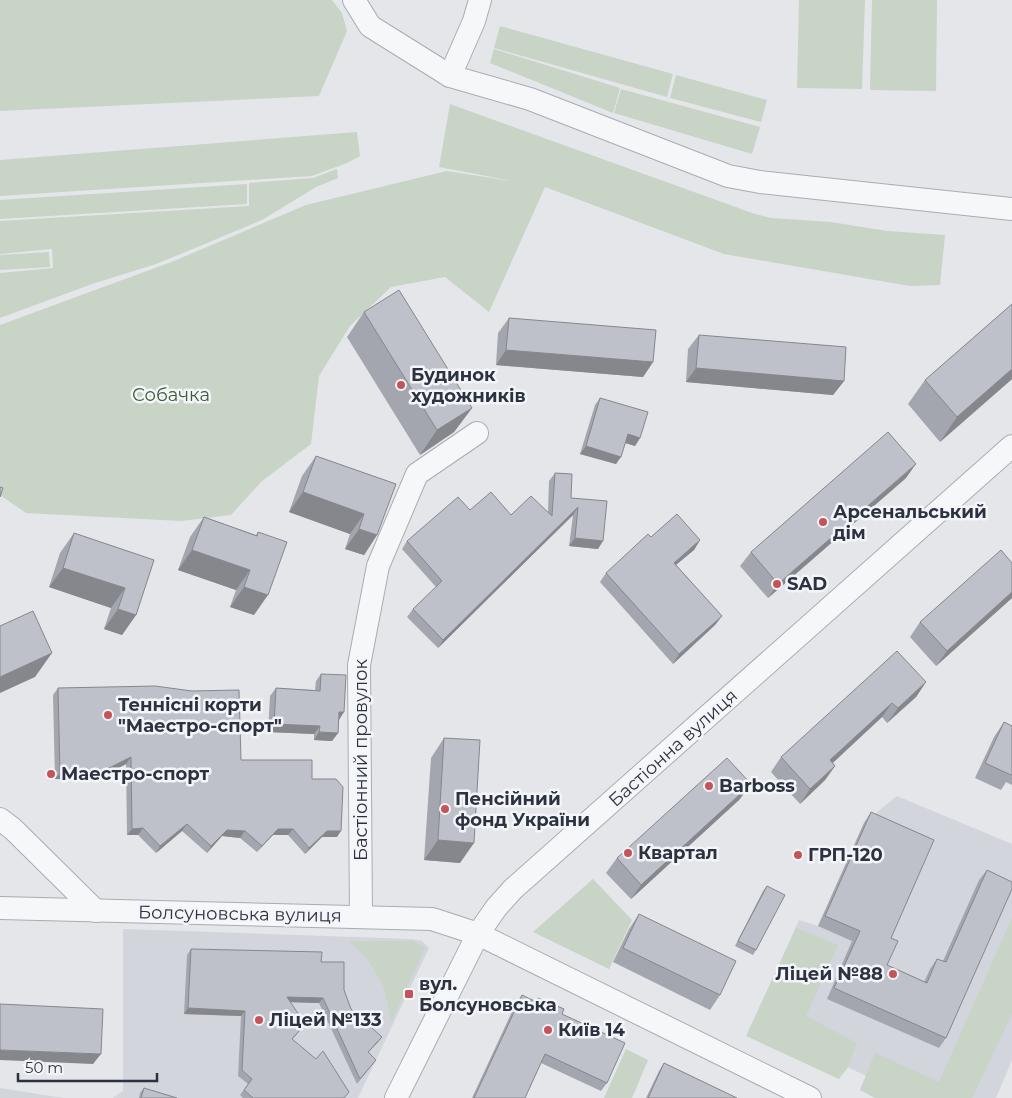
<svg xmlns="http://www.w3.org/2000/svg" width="1012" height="1098" font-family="Montserrat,sans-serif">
<rect width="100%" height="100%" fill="#e4e6ea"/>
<g fill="#d2d5dc">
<polygon points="897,796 1012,844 1012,1060 996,1098 911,1098 754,1021 799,920 818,926 864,823"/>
<polygon points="123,929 412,939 422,941 429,948 358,1098 112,1098 123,1091"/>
<polygon points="0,1088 64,1098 0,1098"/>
</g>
<g fill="#c8d4c6">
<polygon points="0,0 332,0 342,13 347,31 319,96 0,111"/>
<polygon points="799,0 865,0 862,89 797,88"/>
<polygon points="872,0 937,0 936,91 870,90"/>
<polygon points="500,26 673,74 667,97 494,48"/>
<polygon points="494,49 620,88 613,113 490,63"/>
<polygon points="676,75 767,100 761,122 670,98"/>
<polygon points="621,89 760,127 752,154 614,113"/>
<polygon points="450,104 755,214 771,218 831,222 887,231 945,235 940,285 910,286 724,254 545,187 489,312 445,277 391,287 350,326 319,376 311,444 262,481 231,515 181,521 26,513 0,495 0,325 174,261 306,205 447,171 512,181 439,167"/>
<polygon points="357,132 360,156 347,163 312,176 0,196 0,160"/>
<polygon points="337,169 338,178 316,187 262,220 195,248 156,264 92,284 0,318 0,273 53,268 52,249 0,254 0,221 249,206 249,183 313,178"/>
<polygon points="247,184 247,204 0,219 0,200"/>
<polygon points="49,252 50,267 0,270 0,255"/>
<polygon points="593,879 632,920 609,969 533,932"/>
<polygon points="1012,918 1012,1014 972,1098 875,1098 860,1090 875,1053 939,1082"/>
<polygon points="796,928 838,945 806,1016 857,1043 848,1067 839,1079 746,1036"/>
<polygon points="349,941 413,941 425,948 391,1022 384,987 368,960"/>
<polygon points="626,1049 648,1060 632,1098 604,1098"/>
</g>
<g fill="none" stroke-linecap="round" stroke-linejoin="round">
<g stroke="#a9acb4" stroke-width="24">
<g id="minor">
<polyline points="354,0 370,26 450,76"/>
<polyline points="480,0 474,21 450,76 530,99 728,176 760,182 1012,209"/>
<polyline points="0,819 13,829 96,911"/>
<polyline points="0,908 432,919 478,934 810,1098"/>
<polyline points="361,917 359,665 378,566 417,474 477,433"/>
<polyline points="396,1098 478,934 496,908 513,889 1012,446"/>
</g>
</g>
<use href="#minor" stroke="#f6f7f9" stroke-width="22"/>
</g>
<g fill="#a3a6ae">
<polygon points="1012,304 1012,379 940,442 908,404 925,380"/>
<polygon points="364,312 472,408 454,432 420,455 347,337"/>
<polygon points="509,318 653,362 643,377 496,365 498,333"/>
<polygon points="699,335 844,381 833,395 686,382 688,349"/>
<polygon points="600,398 640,438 635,446 625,443 616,464 580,454 595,405"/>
<polygon points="316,456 396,484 377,535 364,555 345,549 350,534 289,512 302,476"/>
<polygon points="555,473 571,498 607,501 598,549 569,546 573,515 438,648 407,617 413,609 436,587 402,549 407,541 470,510 511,515 548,512 549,481"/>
<polygon points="906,478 768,598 740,566 751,552"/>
<polygon points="204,517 256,535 258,532 254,615 230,607 236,590 178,570 190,537"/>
<polygon points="74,533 154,560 136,615 122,635 104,629 111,608 49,587 60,553"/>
<polygon points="651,537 700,540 694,550 676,565 722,616 715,625 673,664 600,582 606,573"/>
<polygon points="1012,563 1012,598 936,666 910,637 920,622"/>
<polygon points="321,674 339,720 338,733 332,741 314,740 314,734 268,732 270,696 276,688 315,690 316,681"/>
<polygon points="926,682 916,697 887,723 882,717 832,763 835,766 825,780 800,804 771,772 781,757"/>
<polygon points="58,688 192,691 241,760 312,779 337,837 322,837 305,854 288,835 273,835 257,852 240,838 222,836 207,853 182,831 156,853 138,835 127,835 126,764 97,779 55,779 53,695"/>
<polygon points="1004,722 1012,726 1012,785 1006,782 1001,790 975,778 994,737"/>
<polygon points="444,738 460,863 424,860 431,758"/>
<polygon points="740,799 631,899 606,873 617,858"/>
<polygon points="871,812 891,938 887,965 924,982 930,969 937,959 943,961 979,880 987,870 946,1038 939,1048 827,999 852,941 818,926 864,823"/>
<polygon points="767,886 756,950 753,955 735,946 763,891"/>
<polygon points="639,914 720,995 710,1010 613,962 629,929"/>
<polygon points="191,949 321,962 344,990 351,1009 378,1042 368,1052 376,1060 357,1084 319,1003 290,1002 301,1029 292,1040 345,1098 243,1098 240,1095 248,1084 238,1076 241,1016 184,1014 187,955"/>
<polygon points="522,995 536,1001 538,998 562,1014 607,1083 601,1091 541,1063 525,1098 472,1098 516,1003"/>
<polygon points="664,1063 737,1098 646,1098 659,1071"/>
<polygon points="144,1088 177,1098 139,1098 140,1093"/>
</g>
<g fill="#85878d">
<polygon points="506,350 653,362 643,377 496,365"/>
<polygon points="696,368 844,381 833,395 686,382"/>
<polygon points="1012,369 1012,379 940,442 957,417"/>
<polygon points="472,408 454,432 420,455 437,430"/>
<polygon points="628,434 640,438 635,446 622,442"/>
<polygon points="586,446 621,457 616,464 580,454"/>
<polygon points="916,464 906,478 768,598 778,584"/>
<polygon points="303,492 364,514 350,534 289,512"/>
<polygon points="578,507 573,515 438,648 443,640"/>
<polygon points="359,529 377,535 364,555 345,549"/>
<polygon points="575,538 603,541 598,549 569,546"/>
<polygon points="700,540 694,550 667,572 674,563"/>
<polygon points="192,550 250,570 236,590 178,570"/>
<polygon points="63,568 125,588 111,608 49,587"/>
<polygon points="244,587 268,595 254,615 230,607"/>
<polygon points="1012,592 1012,598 936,666 947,651"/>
<polygon points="118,609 136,615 122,635 104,629"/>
<polygon points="722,616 715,625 673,664 679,654"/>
<polygon points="52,653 35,677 0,693 0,677"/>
<polygon points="926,682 916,697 887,723 898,708"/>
<polygon points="892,703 882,717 820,775 830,760"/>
<polygon points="339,712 344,712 339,720"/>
<polygon points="274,724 320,726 314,734 268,732"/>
<polygon points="319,732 338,733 332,741 314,740"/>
<polygon points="131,757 126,764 97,779 55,779 60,773"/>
<polygon points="835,766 825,780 800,804 810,789"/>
<polygon points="751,784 740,799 631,899 641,885"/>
<polygon points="187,824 182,831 156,853 160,846"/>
<polygon points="143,828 138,835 127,835 132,829"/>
<polygon points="278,829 293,829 288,835 273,835 257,852 262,846"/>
<polygon points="227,830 245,831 240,838 222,836 207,853 211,846"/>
<polygon points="327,831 341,831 337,837 322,837 305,854 309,848"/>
<polygon points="438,840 474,843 460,863 424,860"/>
<polygon points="287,997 323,998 319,1003 283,1002"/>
<polygon points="188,1008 245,1011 241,1016 184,1014"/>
<polygon points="382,1037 378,1042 364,1057 368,1052"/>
<polygon points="0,1050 101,1054 93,1064 0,1060"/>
</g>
<g fill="#bec1ca" stroke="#85878d">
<polygon points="399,290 472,408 437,430 364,312"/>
<polygon points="1012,304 1012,369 957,417 925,380"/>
<polygon points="509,318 656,330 653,362 506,350"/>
<polygon points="699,335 846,347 844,381 696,368"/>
<polygon points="600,398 648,412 640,438 628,434 621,457 586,446"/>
<polygon points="888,432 916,464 778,584 751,552"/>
<polygon points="316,456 396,484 377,535 359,529 364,514 303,492"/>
<polygon points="555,473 572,474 571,498 607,501 603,541 575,538 578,507 443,640 413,609 442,581 407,541 458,497 470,510 491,492 511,515 531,496 552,516"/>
<polygon points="0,487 3,488 0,497"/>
<polygon points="677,514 700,540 674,563 722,616 679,654 606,573 648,534 651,537"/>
<polygon points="204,517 257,536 258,532 287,542 268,595 244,587 250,570 192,550"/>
<polygon points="74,533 154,560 136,615 118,609 125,588 63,568"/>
<polygon points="1001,550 1012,563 1012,592 947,651 920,622"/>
<polygon points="33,611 52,653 0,677 0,626"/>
<polygon points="897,651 926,682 898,708 892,703 830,760 835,766 810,789 781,757"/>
<polygon points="321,674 346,675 344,712 339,712 338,733 319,732 320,726 274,724 276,688 320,691"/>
<polygon points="155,686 192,691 239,690 241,760 312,760 312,779 336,779 343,787 341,831 327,831 309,848 293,829 278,829 262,846 245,831 227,830 211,846 187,824 160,846 143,828 132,829 131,757 101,772 60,773 58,688"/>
<polygon points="1004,722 1012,726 1012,774 1011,775 985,763"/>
<polygon points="444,738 480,740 474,843 438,840"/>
<polygon points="727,758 751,784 641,885 617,858"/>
<polygon points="871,812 934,840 891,938 898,941 887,965 927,983 937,959 946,962 987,870 1012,882 1012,889 946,1038 834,988 860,931 825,916"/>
<polygon points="767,886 785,895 756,950 738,941"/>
<polygon points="639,914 736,961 720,995 623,948"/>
<polygon points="191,949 322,952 321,962 344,962 344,990 351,1009 382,1037 368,1052 376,1060 360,1079 323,998 287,997 305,1024 292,1039 316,1059 323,1051 349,1092 344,1098 253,1098 244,1090 252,1079 242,1070 245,1011 188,1008"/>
<polygon points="522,995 536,1002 538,998 564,1009 562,1014 625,1043 607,1083 545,1054 525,1098 474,1098"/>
<polygon points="0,1004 103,1009 101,1054 0,1050"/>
<polygon points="664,1063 737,1098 648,1098"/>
<polygon points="144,1088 177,1098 141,1098"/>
</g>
<g fill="#c4545a" stroke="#f3f5f8" stroke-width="2">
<circle cx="401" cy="385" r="5"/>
<circle cx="823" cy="522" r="5"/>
<circle cx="777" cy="584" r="5"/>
<circle cx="108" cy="715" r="5"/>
<circle cx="51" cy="774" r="5"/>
<circle cx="709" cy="786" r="5"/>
<circle cx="445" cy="809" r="5"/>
<circle cx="628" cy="853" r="5"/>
<circle cx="798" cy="855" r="5"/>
<circle cx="893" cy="974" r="5"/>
<rect x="404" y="989" width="10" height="10" rx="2.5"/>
<circle cx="259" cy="1020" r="5"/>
<circle cx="548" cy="1030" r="5"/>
</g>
<g text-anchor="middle" stroke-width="5" stroke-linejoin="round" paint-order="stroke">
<g font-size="18" font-weight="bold" fill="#2d3241" stroke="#f3f5f8" text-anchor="start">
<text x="411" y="381">Будинок<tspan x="411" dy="21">художників</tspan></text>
<text x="833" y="518">Арсенальський<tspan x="833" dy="21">дім</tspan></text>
<text x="787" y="590">SAD</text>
<text x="118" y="711">Теннісні корти<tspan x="118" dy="21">"Маестро-спорт"</tspan></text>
<text x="61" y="780">Маестро-спорт</text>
<text x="719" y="792">Barboss</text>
<text x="455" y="805">Пенсійний<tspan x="455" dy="21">фонд України</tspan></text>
<text x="638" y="859">Квартал</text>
<text x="808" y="861">ГРП-120</text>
<text x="883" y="980" text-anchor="end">Ліцей №88</text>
<text x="419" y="990">вул.<tspan x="419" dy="21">Болсуновська</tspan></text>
<text x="269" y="1026">Ліцей №133</text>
<text x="558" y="1036">Київ 14</text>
</g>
<g font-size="18" fill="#3e5c3b" stroke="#f3f5f8">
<text x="171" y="401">Собачка</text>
</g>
<g font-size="18" fill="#2d3241" stroke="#f3f5f8">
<text transform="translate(673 748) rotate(-42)" y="6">Бастіонна вулиця</text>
<text transform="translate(361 760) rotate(-90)" y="6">Бастіонний провулок</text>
<text transform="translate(240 914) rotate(1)" y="6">Болсуновська вулиця</text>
</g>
</g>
<path d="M18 1073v8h139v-8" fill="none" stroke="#2d3241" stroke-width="2.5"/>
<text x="25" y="1073" font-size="15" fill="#2d3241" stroke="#f3f5f8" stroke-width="4" paint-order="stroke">50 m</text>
</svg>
